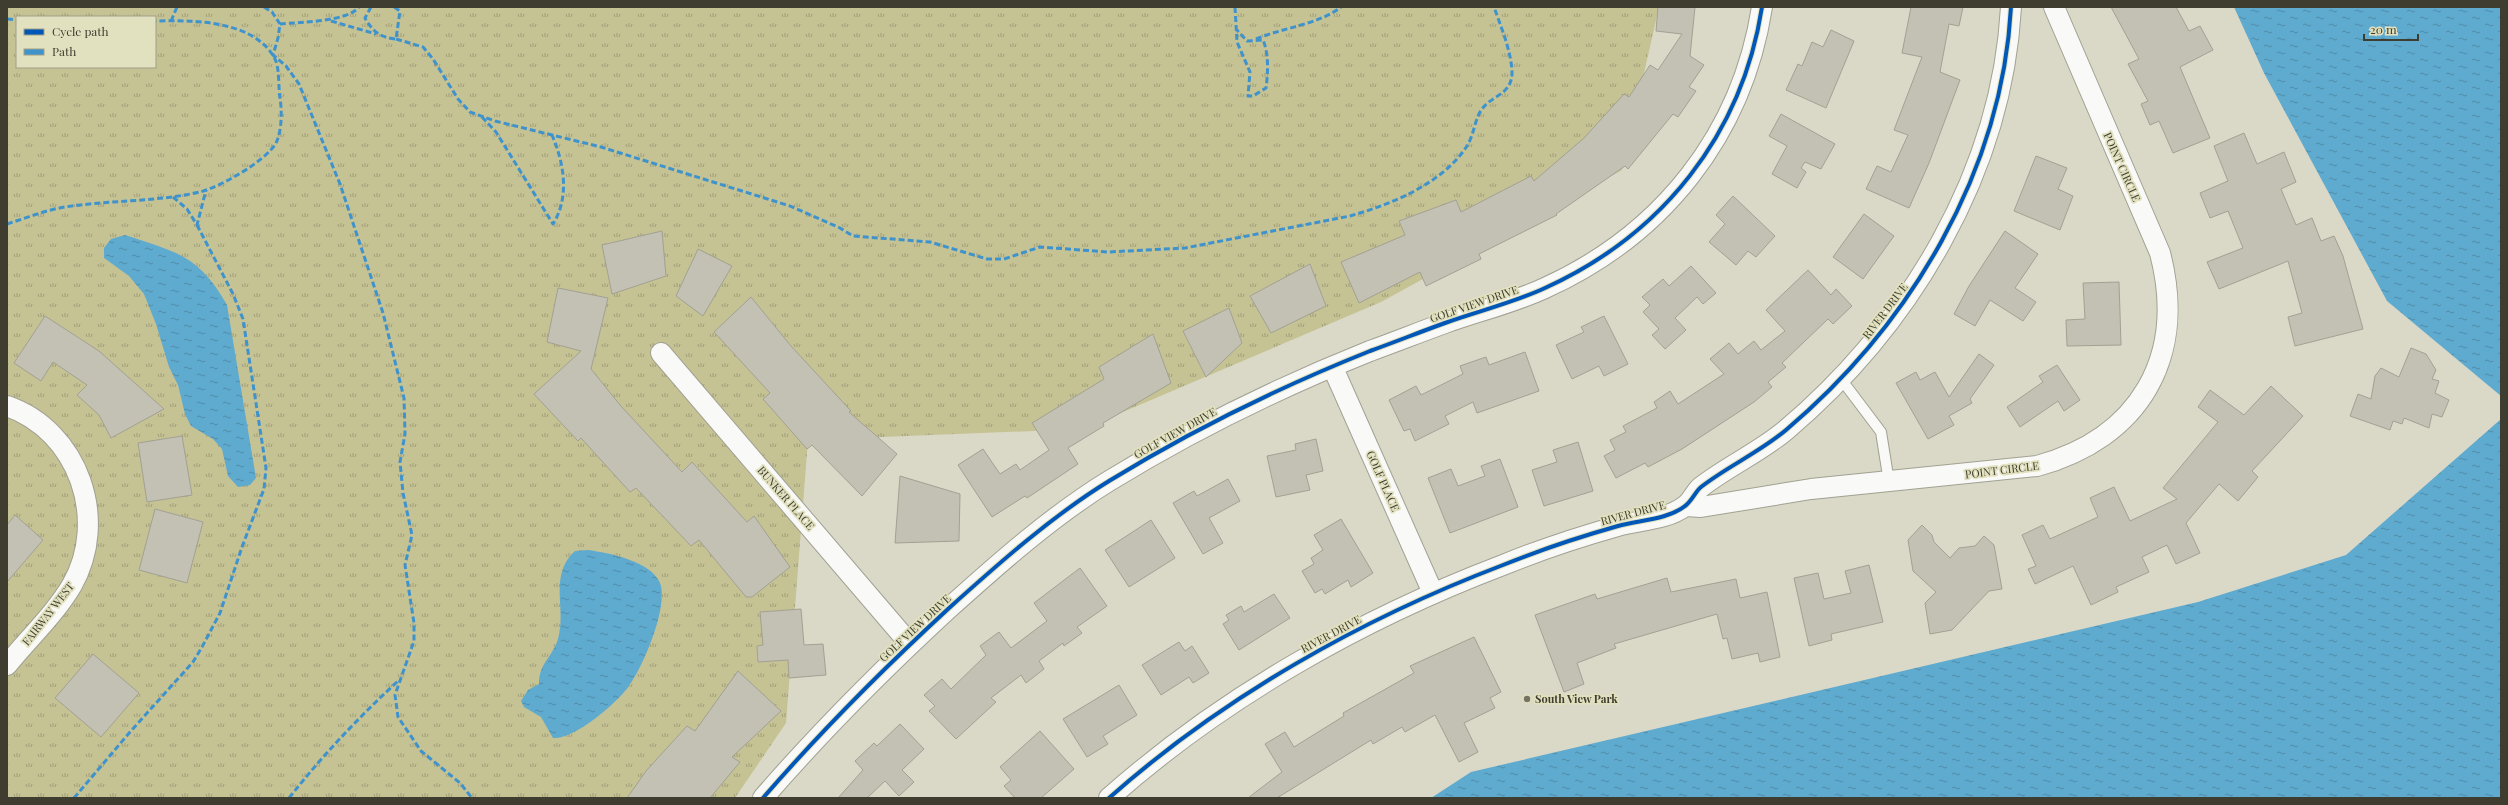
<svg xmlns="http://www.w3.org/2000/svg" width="2508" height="805" font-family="'Playfair Display',serif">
<defs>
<pattern id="grass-tufts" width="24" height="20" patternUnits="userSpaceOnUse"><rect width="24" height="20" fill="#c5c294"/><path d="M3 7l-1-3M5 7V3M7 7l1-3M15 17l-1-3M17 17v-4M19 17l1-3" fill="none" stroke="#a19f79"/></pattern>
<pattern id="water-ripples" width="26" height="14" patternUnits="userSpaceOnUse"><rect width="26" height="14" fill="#5faacf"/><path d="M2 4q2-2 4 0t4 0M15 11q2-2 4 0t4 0" fill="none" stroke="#508ca8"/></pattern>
</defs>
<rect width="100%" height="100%" fill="#dad9c7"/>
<path fill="url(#grass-tufts)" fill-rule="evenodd" d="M7 7H1659L1622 170 1381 302 1083 429 808 440 786 723 735 798H7ZM17 17H155V67H17Z"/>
<g fill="url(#water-ripples)">
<polygon points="2234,7 2501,7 2501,396 2387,301 2264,73"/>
<path d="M125 235C176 252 199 255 227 305L256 478 250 485 238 487 228 476 222 449 213 439 191 426 185 414 178 385 169 367 156 324 144 294 129 276 104 258V248L111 239Z"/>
<polygon points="2501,419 2501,798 1431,798 1471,772 2198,602 2346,555"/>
<path d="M588 550C609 553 651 561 660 583 669 606 643 667 629 686 617 703 574 740 553 738L541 717 524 707 521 701 528 690 539 684C539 663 552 658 558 639 567 609 548 575 575 551Z"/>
</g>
<g fill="#c2c1b3" stroke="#a2a193">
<polygon points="1658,7 1695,7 1690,56 1704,65 1689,87 1696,91 1678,117 1673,114 1628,169 1625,166 1556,214 1557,215 1479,254 1481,259 1426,286 1420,272 1359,303 1341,262 1405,235 1399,221 1456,200 1461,212 1531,176 1534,181 1584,138 1624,94 1629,97 1650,65 1658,70 1682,34 1656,31"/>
<polygon points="1911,7 1963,7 1959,26 1949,24 1940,72 1960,80 1929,163 1909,208 1866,189 1877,166 1891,172 1908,135 1894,130 1922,57 1902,53"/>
<polygon points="2111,7 2176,7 2189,31 2200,26 2213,50 2180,67 2210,138 2173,153 2159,121 2150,125 2141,104 2148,101 2128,64 2139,59"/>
<polygon points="1831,30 1854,41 1826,108 1786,90 1798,64 1802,66 1812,42 1823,47"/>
<polygon points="1781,114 1835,144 1821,169 1805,162 1801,168 1806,172 1797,188 1772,174 1787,146 1769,136"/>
<polygon points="2244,133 2257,164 2284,152 2296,182 2281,189 2296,225 2312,218 2321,241 2334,236 2343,256 2363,329 2295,346 2288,317 2302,313 2288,261 2219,289 2207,262 2243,248 2228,211 2210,218 2200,193 2228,181 2214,146"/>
<polygon points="2036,156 2067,168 2058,189 2073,196 2060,230 2014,211"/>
<polygon points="1733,196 1775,236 1756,257 1748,251 1736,265 1709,242 1725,224 1716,215"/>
<polygon points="1864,214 1894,236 1863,279 1833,257"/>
<polygon points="662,231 666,276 612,294 602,245"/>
<polygon points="2005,231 2038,254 2015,288 2036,302 2023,321 1990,300 1975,326 1954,314 1969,286"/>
<polygon points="698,249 732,266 703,316 676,296"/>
<polygon points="1310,264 1326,306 1271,333 1250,296"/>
<polygon points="1691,266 1716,293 1703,304 1697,297 1675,318 1686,330 1665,349 1652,335 1659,329 1643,312 1650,305 1642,297 1663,279 1669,286"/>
<polygon points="1808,270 1831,295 1836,289 1852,306 1833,324 1828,319 1782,363 1786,367 1768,382 1772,387 1754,402 1682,449 1648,467 1645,463 1616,478 1604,456 1615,450 1610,440 1626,432 1623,426 1657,408 1654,402 1670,391 1678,404 1724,374 1710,359 1729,343 1738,354 1754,341 1761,350 1785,331 1766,310"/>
<polygon points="2119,282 2121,345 2067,346 2066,320 2085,319 2083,283"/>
<polygon points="558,288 608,298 591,369 620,405 682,472 692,462 747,522 754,516 790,567 752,597 746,597 699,540 691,546 636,488 630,492 581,438 578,441 534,394 581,351 547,342"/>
<polygon points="751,297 791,346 851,411 849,412 897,454 862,496 812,445 807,449 763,399 770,393 714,332"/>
<polygon points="1229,308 1242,343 1206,377 1183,331"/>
<polygon points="45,316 99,351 164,409 111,438 99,415 77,395 87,385 53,362 41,381 14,363"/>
<polygon points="1604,316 1628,364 1604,376 1599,366 1572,379 1556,345 1584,332 1581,327"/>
<polygon points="1153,334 1171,383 1103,423 1104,426 1068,448 1078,464 1027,498 1025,496 992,517 958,465 983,449 1000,474 1016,464 1020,470 1049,450 1032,423 1104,379 1099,367"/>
<polygon points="2411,348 2426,354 2436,370 2432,379 2439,381 2435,393 2449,400 2442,417 2432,414 2429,428 2404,418 2402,424 2393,421 2390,430 2350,416 2358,394 2371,399 2375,376 2381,368 2399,377"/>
<polygon points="1525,352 1539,391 1477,413 1473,402 1445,416 1449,424 1415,441 1410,429 1404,431 1389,400 1416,386 1421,395 1463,374 1460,366 1486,357 1489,365"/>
<polygon points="1979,354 1994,365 1970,399 1972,403 1949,416 1954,425 1928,439 1896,383 1916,372 1920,380 1935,372 1949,397"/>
<polygon points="2057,365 2080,400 2064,411 2058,401 2020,427 2007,407 2043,382 2039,376"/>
<polygon points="2271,386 2303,416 2252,471 2258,477 2238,501 2219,484 2186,523 2200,553 2176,564 2167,545 2142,557 2149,572 2116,587 2118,592 2091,605 2073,566 2035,584 2028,569 2036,566 2022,535 2043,525 2050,539 2098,517 2090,498 2114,487 2130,521 2177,499 2163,488 2218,422 2198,407 2210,390 2244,415"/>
<polygon points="182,436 192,495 147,502 138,443"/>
<polygon points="1316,439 1323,471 1306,475 1310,490 1276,497 1267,456 1296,450 1295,444"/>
<polygon points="1578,442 1593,491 1544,506 1532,470 1557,462 1553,450"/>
<polygon points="1500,459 1518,507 1450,533 1428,478 1451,469 1458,486 1485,476 1481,466"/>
<polygon points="900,476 960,494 959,541 895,543"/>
<polygon points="1228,479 1240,501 1209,518 1223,543 1203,554 1173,503 1194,491 1197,496"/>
<polygon points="155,509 203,522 187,583 139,570"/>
<polygon points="15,515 43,540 7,582 7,525"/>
<polygon points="1341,519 1373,573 1351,587 1348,580 1325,594 1322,589 1315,593 1302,571 1314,564 1311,558 1323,550 1314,535"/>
<polygon points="1151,520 1175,558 1129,587 1105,550"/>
<polygon points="1922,525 1932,535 1934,542 1950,558 1959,548 1975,546 1984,536 1994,545 2002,589 1989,591 1952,630 1930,634 1925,603 1936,592 1913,571 1908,540"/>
<polygon points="1869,565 1883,622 1831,634 1832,640 1809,646 1794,578 1818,573 1824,599 1851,593 1845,571"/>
<polygon points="1080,568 1107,606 1077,627 1082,633 1064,646 1063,643 1039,661 1044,669 1026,683 1021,675 991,698 996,702 956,739 929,711 935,706 924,695 942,679 951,689 986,655 980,646 999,632 1011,648 1047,621 1034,603"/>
<polygon points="1667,578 1671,592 1736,579 1740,598 1767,592 1780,657 1760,662 1758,653 1732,659 1727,638 1723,639 1717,614 1614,644 1616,648 1577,663 1584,684 1564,692 1535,615 1595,594 1597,599"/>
<polygon points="1274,594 1290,618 1239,650 1223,624 1229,620 1226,615 1241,606 1244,612"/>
<polygon points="801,609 804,645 823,644 826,675 789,678 788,660 758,662 757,646 763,645 760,612"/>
<polygon points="1474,637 1501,692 1490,698 1495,708 1464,723 1478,752 1459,762 1435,715 1405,732 1402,727 1373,744 1371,740 1277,798 1248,798 1282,772 1265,744 1285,732 1294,747 1344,716 1343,713 1414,673 1410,666"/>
<polygon points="1179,642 1185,651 1192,646 1209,673 1193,683 1189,677 1161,695 1142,665"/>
<polygon points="93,654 139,693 101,737 55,698"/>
<polygon points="738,671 781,711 732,757 740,762 710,798 627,798 646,771 687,726 695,731"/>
<polygon points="1119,685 1137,715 1103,736 1108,744 1087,757 1063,719"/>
<polygon points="900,724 924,749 902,770 914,782 899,796 885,781 867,798 838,798 863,770 855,761 874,743 877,746"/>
<polygon points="1040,731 1074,769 1041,798 1015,798 1004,786 1011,780 1000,767"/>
</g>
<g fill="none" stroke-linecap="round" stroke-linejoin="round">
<g stroke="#a1a193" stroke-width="12">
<polyline id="service" points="1841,379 1881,432 1889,482"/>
</g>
<g stroke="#a1a193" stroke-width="22">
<g id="minor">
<polyline points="661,353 910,644"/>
<polyline points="1333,368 1433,593"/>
<path d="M7 406C79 431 109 520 72 585 55 614 28 639 7 665"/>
<path d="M1686 506 1701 507 1811 489 2037 466C2140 438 2187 357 2160 253L2054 7"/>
<path d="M763 798C821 731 883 669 948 609 998 564 1052 516 1109 481 1192 430 1280 387 1370 351 1395 342 1420 332 1445 323 1478 311 1513 303 1545 288 1662 235 1742 135 1762 7"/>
<path d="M1109 798C1223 697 1361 619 1503 565 1540 550 1579 537 1618 526 1639 520 1667 520 1685 506 1692 501 1695 492 1701 487 1728 466 1760 452 1786 430 1910 325 2002 172 2011 7"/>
</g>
</g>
<use href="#service" stroke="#f9f9f7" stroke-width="10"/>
<use href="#minor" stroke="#f9f9f7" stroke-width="20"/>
<g stroke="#3f93cd" stroke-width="3" stroke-dasharray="6 3" stroke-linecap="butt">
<polyline points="264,7 272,12 280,24 278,38 273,55 286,66 299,84 340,184 383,313 404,398 405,434 400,462 403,493 412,535 405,565 414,623 414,641 395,695 398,717 421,751 460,783 472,798"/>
<path d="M371 7 365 18C372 31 381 38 396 39L400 11 394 7"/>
<path d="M1235 7 1237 42 1250 72 1248 96H1253L1266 88C1268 73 1269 54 1263 40L1247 41 1236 29"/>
<polyline points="7,19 17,20"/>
<polyline points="171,21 177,7"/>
<polyline points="331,21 376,34"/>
<path d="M280 24C300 22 347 22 359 7"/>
<path d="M396 39 423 47 433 59 458 99 470 112 495 121 601 147 790 206 840 228 853 236 930 242 987 259H1004L1040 247 1108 252 1185 248 1350 216C1392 204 1442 184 1467 146 1474 135 1475 118 1482 109 1492 95 1511 95 1512 74 1512 53 1501 27 1494 7"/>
<path d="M1256 39C1282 28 1320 24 1341 7"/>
<path d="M482 117 496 132 553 224C570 197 564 163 552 135"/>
<polyline points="173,197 187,209 197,225 206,190"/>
<path d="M7 224C26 218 46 210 65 207 110 200 156 202 200 192 220 187 266 161 276 143 282 131 282 111 280 98 278 85 280 67 274 57 252 20 193 20 155 21"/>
<polyline points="74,798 130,732 193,662 202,647 220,613 242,547 264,489 266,468 243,319 233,294 197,225"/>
<path d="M289 798C323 755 358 718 398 681"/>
</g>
<g stroke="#e2e1bf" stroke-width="6">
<g id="cycleway">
<path d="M763 798C821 731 883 669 948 609 998 564 1052 516 1109 481 1192 430 1280 387 1370 351 1395 342 1420 332 1445 323 1478 311 1513 303 1545 288 1662 235 1742 135 1762 7"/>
<path d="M1109 798C1223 697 1361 619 1503 565 1540 550 1579 537 1618 526 1639 520 1667 520 1685 506 1692 501 1695 492 1701 487 1728 466 1760 452 1786 430 1910 325 2002 172 2011 7"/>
</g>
</g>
<use href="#cycleway" stroke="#0057b8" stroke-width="4"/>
</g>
<circle fill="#757464" stroke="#e2e1bf" stroke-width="1.5" cx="1527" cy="699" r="4"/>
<g text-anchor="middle" stroke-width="3.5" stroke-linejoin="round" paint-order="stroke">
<g font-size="11" fill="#3e3d2f" stroke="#e2e1bf">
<text transform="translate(2122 167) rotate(66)" y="4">POINT CIRCLE</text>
<text transform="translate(1474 304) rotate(-19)" y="4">GOLF VIEW DRIVE</text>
<text transform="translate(1885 311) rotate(-53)" y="4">RIVER DRIVE</text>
<text transform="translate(1175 433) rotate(-29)" y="4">GOLF VIEW DRIVE</text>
<text transform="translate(2002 470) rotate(-7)" y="4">POINT CIRCLE</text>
<text transform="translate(1383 481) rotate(66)" y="4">GOLF PLACE</text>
<text transform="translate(786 498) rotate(49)" y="4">BUNKER PLACE</text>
<text transform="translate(1633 513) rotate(-15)" y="4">RIVER DRIVE</text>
<text transform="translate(48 614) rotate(-52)" y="4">FAIRWAY WEST</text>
<text transform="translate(915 628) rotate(-43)" y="4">GOLF VIEW DRIVE</text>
<text transform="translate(1331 634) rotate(-28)" y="4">RIVER DRIVE</text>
</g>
<g font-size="11" font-weight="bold" fill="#3e3d2f" stroke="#e2e1bf" text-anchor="start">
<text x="1535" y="703">South View Park</text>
</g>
</g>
<rect width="2508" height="805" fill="none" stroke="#3e3d2f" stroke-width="16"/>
<rect x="16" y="16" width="140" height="52" fill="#e2e1bf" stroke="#a09f85"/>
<rect x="24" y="29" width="20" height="6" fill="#0057b8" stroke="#a09f85"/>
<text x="52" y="36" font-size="12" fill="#3e3d2f">Cycle path</text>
<rect x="24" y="49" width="20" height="6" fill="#3f93cd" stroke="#a09f85"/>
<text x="52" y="56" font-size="12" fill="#3e3d2f">Path</text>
<path d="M2364 34v6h54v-6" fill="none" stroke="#3e3d2f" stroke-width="2"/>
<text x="2370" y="34" font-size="12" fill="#3e3d2f" stroke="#e2e1bf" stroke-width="3" paint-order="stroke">20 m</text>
</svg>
